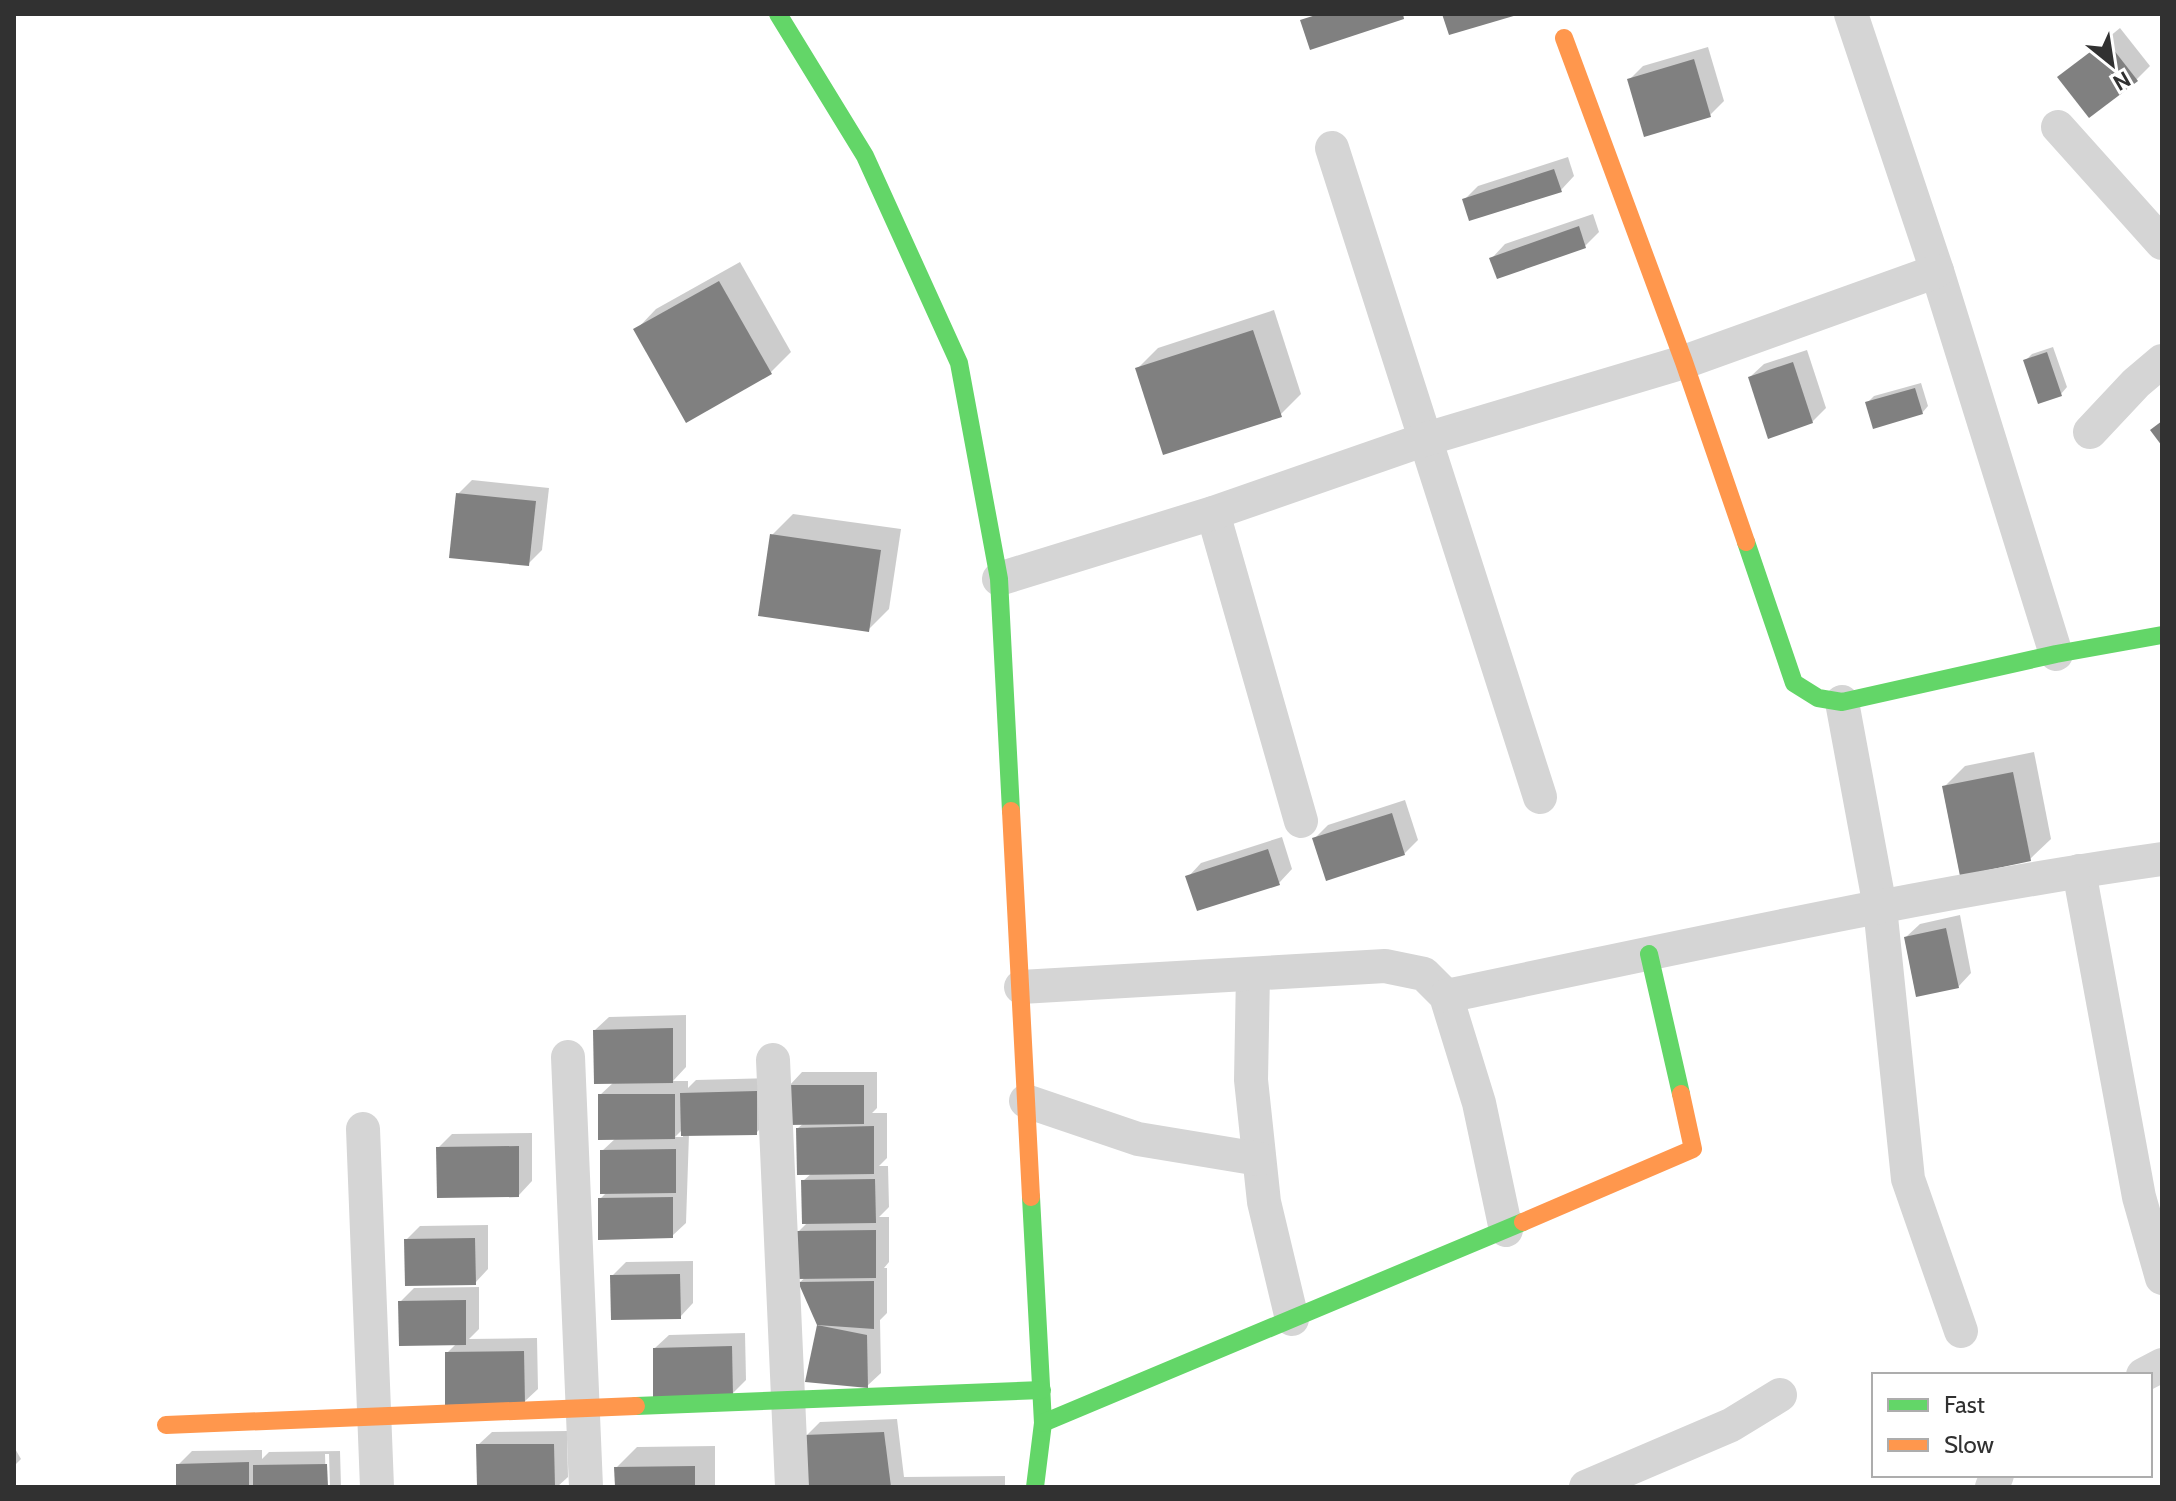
<svg xmlns="http://www.w3.org/2000/svg" width="2176" height="1501" font-family="Cabin,sans-serif">
<rect width="100%" height="100%" fill="#fff"/>
<g fill="#0003" fill-rule="evenodd">
<polygon points="2120,28 2150,66 2136,80 2060,77"/>
<polygon points="1708,47 1724,101 1710,115 1629,80 1643,66"/>
<polygon points="1568,157 1574,176 1561,190 1465,199 1478,186"/>
<polygon points="1593,214 1599,232 1585,246 1492,258 1505,244"/>
<polygon points="740,262 791,352 771,372 636,330 656,309"/>
<polygon points="1274,310 1301,394 1280,415 1137,369 1158,348"/>
<polygon points="2053,347 2067,387 2061,394 2025,361 2032,354"/>
<polygon points="1807,350 1826,408 1812,422 1750,377 1764,364"/>
<polygon points="1921,383 1928,406 1922,413 1867,403 1874,396"/>
<polygon points="472,480 549,488 542,550 528,564 458,494"/>
<polygon points="793,514 901,529 889,609 869,629 772,535"/>
<polygon points="2034,752 2051,839 2030,859 1944,787 1965,766"/>
<polygon points="1405,800 1418,840 1404,854 1314,839 1328,825"/>
<polygon points="1282,837 1292,869 1279,883 1188,877 1201,863"/>
<polygon points="1960,915 1971,973 1958,987 1906,937 1920,924"/>
<path d="M686 1015V1067L673 1081H688V1088L696 1080 770 1078V1119L756 1133 689 1134 686 1223 672 1236 600 1199 607 1192 602 1151 616 1138 600 1095 614 1082 595 1030 609 1017ZM683 1129V1137H675Z"/>
<polygon points="802,1072 877,1072 877,1108 872,1113 887,1113 887,1158 879,1166 888,1166 889,1207 879,1217 889,1217 889,1262 884,1268 887,1268 887,1313 880,1320 881,1373 867,1386 807,1380 819,1325 800,1282 806,1277 798,1232 808,1222 803,1181 812,1173 798,1128 804,1123 789,1086"/>
<polygon points="532,1133 532,1181 519,1195 438,1148 452,1134"/>
<polygon points="488,1225 488,1269 475,1283 406,1240 420,1226"/>
<polygon points="693,1261 693,1303 680,1317 612,1276 626,1262"/>
<polygon points="479,1287 479,1329 469,1339 537,1338 538,1389 524,1402 447,1353 457,1343 400,1302 414,1288"/>
<polygon points="745,1333 746,1380 732,1394 655,1348 669,1335"/>
<polygon points="897,1419 904,1477 1005,1476 1005,1487 808,1487 806,1436 820,1422"/>
<polygon points="567,1431 568,1477 557,1487 479,1487 478,1445 492,1432"/>
<polygon points="715,1446 715,1487 617,1487 616,1468 637,1447"/>
<polygon points="14,1447 21,1459 14,1466"/>
<polygon points="262,1450 262,1459 269,1452 340,1451 341,1487 330,1487 329,1454 325,1454 326,1487 178,1487 178,1465 192,1451"/>
</g>
<g fill="#808080">
<polygon points="1319,14 1403,14 1404,19 1310,50 1300,20"/>
<polygon points="1442,14 1517,14 1517,15 1449,35"/>
<polygon points="2106,40 2138,81 2089,118 2057,77"/>
<polygon points="1694,59 1711,117 1644,137 1627,79"/>
<polygon points="1554,169 1562,192 1469,221 1462,199"/>
<polygon points="1579,226 1586,248 1497,279 1489,258"/>
<polygon points="719,281 772,374 686,423 633,329"/>
<polygon points="1253,330 1282,417 1163,455 1135,368"/>
<polygon points="2047,352 2062,396 2038,404 2023,360"/>
<polygon points="1793,362 1813,423 1768,439 1748,377"/>
<polygon points="1915,388 1923,414 1873,429 1865,402"/>
<polygon points="2162,421 2162,446 2150,430"/>
<polygon points="456,493 536,501 529,566 449,558"/>
<polygon points="770,534 881,550 869,632 758,616"/>
<polygon points="2013,772 2031,861 1960,876 1942,786"/>
<polygon points="1392,813 1405,855 1326,881 1312,838"/>
<polygon points="1268,849 1280,885 1197,911 1185,876"/>
<polygon points="1946,928 1959,988 1916,997 1904,937"/>
<polygon points="673,1028 673,1083 594,1084 593,1030"/>
<polygon points="787,1085 864,1085 864,1124 787,1125"/>
<polygon points="757,1091 757,1135 681,1136 680,1093"/>
<polygon points="598,1094 675,1094 675,1139 598,1140"/>
<polygon points="874,1126 874,1174 797,1175 796,1128"/>
<polygon points="519,1146 519,1197 437,1198 436,1147"/>
<polygon points="676,1149 676,1193 600,1194 600,1150"/>
<polygon points="875,1179 876,1223 802,1224 801,1180"/>
<polygon points="673,1197 673,1238 598,1240 598,1198"/>
<polygon points="876,1230 876,1278 796,1279 796,1231"/>
<polygon points="475,1238 476,1285 405,1286 404,1239"/>
<polygon points="680,1274 681,1319 611,1320 610,1275"/>
<polygon points="874,1281 874,1329 817,1325 798,1282"/>
<polygon points="466,1300 466,1345 399,1346 398,1301"/>
<polygon points="817,1325 867,1335 868,1388 805,1382"/>
<polygon points="732,1346 733,1396 653,1397 653,1348"/>
<polygon points="524,1351 525,1404 445,1405 445,1352"/>
<polygon points="884,1432 891,1487 806,1487 804,1435"/>
<polygon points="476,1444 554,1444 555,1487 477,1487"/>
<polygon points="249,1462 249,1487 176,1487 176,1464"/>
<polygon points="327,1464 328,1487 253,1487 253,1465"/>
<polygon points="695,1466 695,1487 615,1487 614,1467"/>
</g>
<g fill="none" stroke-linecap="round" stroke-linejoin="round">
<g stroke="#d5d5d5" stroke-width="34">
<polyline points="1851,14 1937,271 2056,654"/>
<polyline points="2058,127 2162,243"/>
<polyline points="1332,148 1540,797"/>
<polyline points="2090,432 2136,383 2162,361"/>
<polyline points="1213,513 1301,821"/>
<polyline points="999,579 1213,513 1426,439 1684,362 1937,271"/>
<polyline points="1842,702 1880,907 1908,1179 1961,1331"/>
<polyline points="2079,871 2139,1197 2162,1278"/>
<polyline points="1253,974 1251,1080 1264,1202 1292,1319"/>
<polyline points="1021,987 1385,966 1424,974 1446,996 1479,1103 1506,1230"/>
<path d="M1446 996C1683 947 1921 893 2162 859"/>
<polyline points="568,1057 586,1487"/>
<polyline points="773,1060 792,1487"/>
<polyline points="1026,1101 1138,1139 1259,1159"/>
<polyline points="363,1129 377,1487"/>
<polyline points="2143,1375 2162,1365"/>
<polyline points="1586,1487 1731,1425 1780,1395"/>
<polyline points="1992,1487 1997,1475"/>
</g>
<g stroke="#63d668" stroke-width="18">
<polyline points="778,14 865,156 959,363 999,579 1011,811"/>
<polyline points="1746,542 1794,683 1818,698 1842,702 2056,654 2162,635"/>
<polyline points="1649,954 1681,1094"/>
<polyline points="1031,1197 1043,1423 1035,1487"/>
<polyline points="636,1406 1042,1390"/>
<polyline points="1043,1423 1523,1222"/>
</g>
<g stroke="#ff974d" stroke-width="18">
<polyline points="1564,38 1684,362 1746,542"/>
<polyline points="1011,811 1031,1197"/>
<polyline points="1523,1222 1693,1149 1681,1094"/>
<polyline points="166,1425 636,1406"/>
</g>
</g>
<rect width="2176" height="1501" fill="none" stroke="#313131" stroke-width="32"/>
<rect x="1872" y="1373" width="280" height="104" fill="#ffffff" stroke="#adadad" stroke-width="2"/>
<rect x="1888" y="1399" width="40" height="12" fill="#63d668" stroke="#adadad" stroke-width="2"/>
<text x="1944" y="1413" font-size="24" fill="#313131">Fast</text>
<rect x="1888" y="1439" width="40" height="12" fill="#ff974d" stroke="#adadad" stroke-width="2"/>
<text x="1944" y="1453" font-size="24" fill="#313131">Slow</text>
<g transform="translate(2112 64) rotate(150)" stroke="#ffffff" stroke-width="6" paint-order="stroke">
<path d="M0-6L14 30L0 20L-14 30Z" fill="#313131"/>
<text y="-12" font-size="22" font-weight="bold" text-anchor="middle" fill="#313131">N</text>
</g>
</svg>
